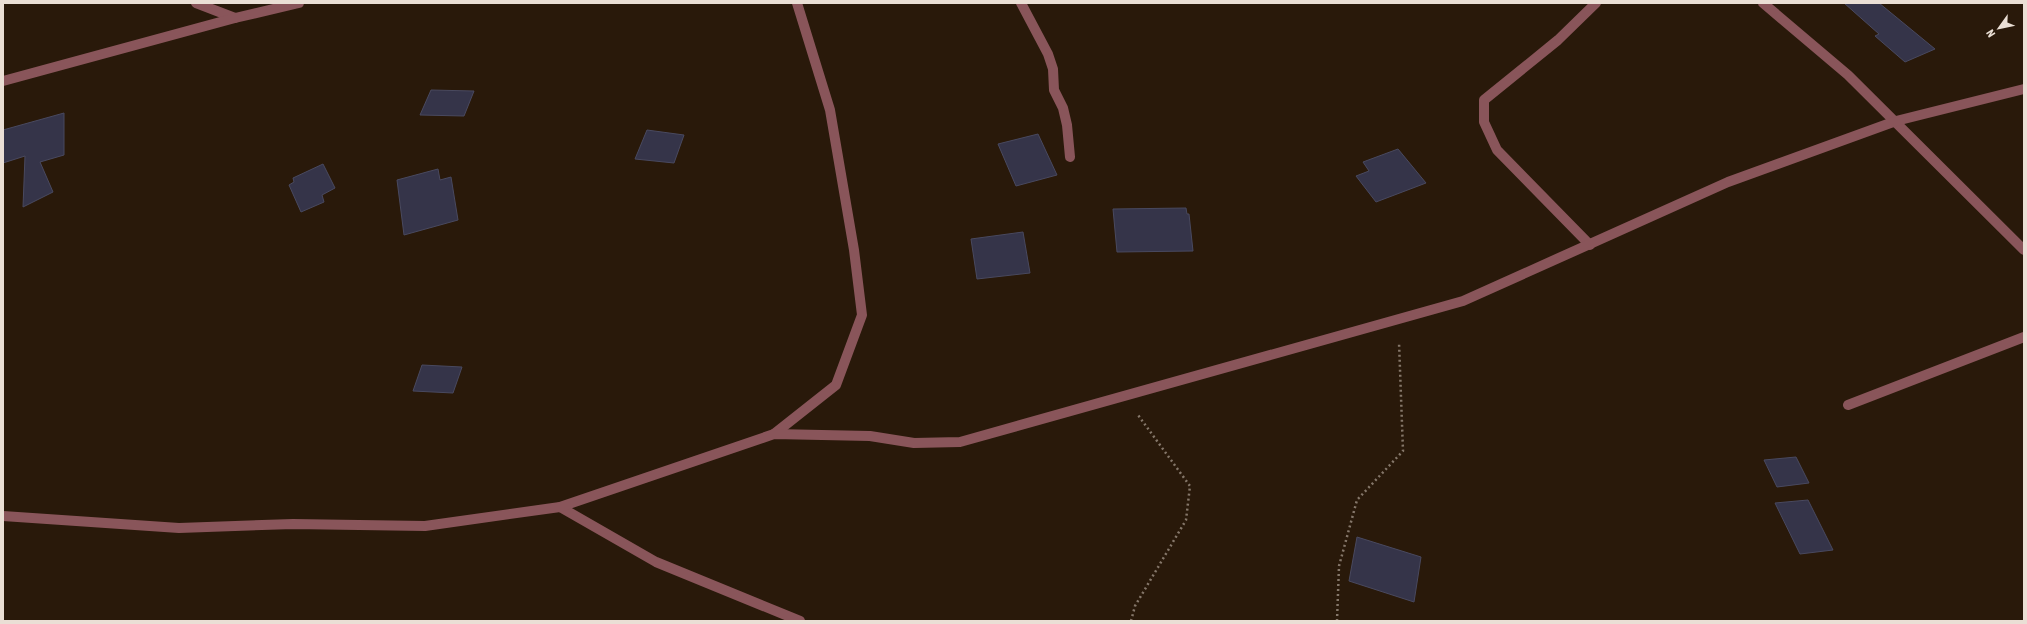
<svg xmlns="http://www.w3.org/2000/svg" width="2027" height="624" font-family="'Asap Condensed',sans-serif">
<rect width="100%" height="100%" fill="#29190a"/>
<g fill="#353449" stroke="#49495f">
<polygon points="1844,3 1879,3 1935,49 1905,62 1875,36 1879,34"/>
<polygon points="431,90 474,91 464,116 420,115"/>
<polygon points="64,113 64,155 40,162 53,192 23,207 25,156 3,163 3,130"/>
<polygon points="647,130 684,135 674,163 635,159"/>
<polygon points="1038,134 1057,175 1016,186 998,144"/>
<polygon points="1398,149 1426,183 1376,202 1356,176 1369,171 1363,162"/>
<polygon points="323,164 335,188 322,195 324,202 301,212 289,185 294,182 293,178"/>
<polygon points="438,169 440,180 451,177 458,220 404,235 397,180"/>
<polygon points="1186,208 1187,214 1189,214 1193,251 1117,252 1113,209"/>
<polygon points="1023,232 1030,273 977,279 971,239"/>
<polygon points="422,365 462,367 453,393 413,391"/>
<polygon points="1796,457 1809,483 1777,487 1764,460"/>
<polygon points="1808,500 1833,550 1800,554 1775,503"/>
<polygon points="1357,537 1421,557 1414,602 1349,581"/>
</g>
<g fill="none" stroke-linecap="round" stroke-linejoin="round">
<g stroke="#85776a" stroke-width="2.5" stroke-dasharray="2 3" stroke-linecap="butt">
<polyline points="1131,621 1135,606 1186,520 1190,486 1138,415"/>
<polyline points="1337,621 1339,566 1357,500 1403,451 1399,342"/>
</g>
<g stroke="#89555a" stroke-width="10">
<polyline points="196,3 235,18"/>
<polyline points="1021,3 1048,54 1053,69 1054,90 1063,108 1067,125 1070,157"/>
<polyline points="1763,3 1848,75 2024,250"/>
<polyline points="3,81 235,18 299,3"/>
<polyline points="1590,245 1497,150 1484,122 1484,100 1558,40 1596,3"/>
<polyline points="1848,405 2024,337"/>
<polyline points="774,434 836,385 862,315 854,250 830,110 797,3"/>
<polyline points="560,507 656,562 800,621"/>
<polyline points="3,516 179,528 293,524 425,526 560,507 774,434 870,436 914,443 960,442 1463,301 1728,182 1896,121 2024,89"/>
</g>
</g>
<rect width="2027" height="624" fill="none" stroke="#eadfd5" stroke-width="8"/>
<g transform="translate(1999 28) rotate(237)" stroke="#29190a" stroke-width="3" paint-order="stroke">
<path d="M0-3L7 15L0 10L-7 15Z" fill="#eadfd5"/>
<text y="-6" font-size="11" font-weight="bold" text-anchor="middle" fill="#eadfd5">N</text>
</g>
</svg>
